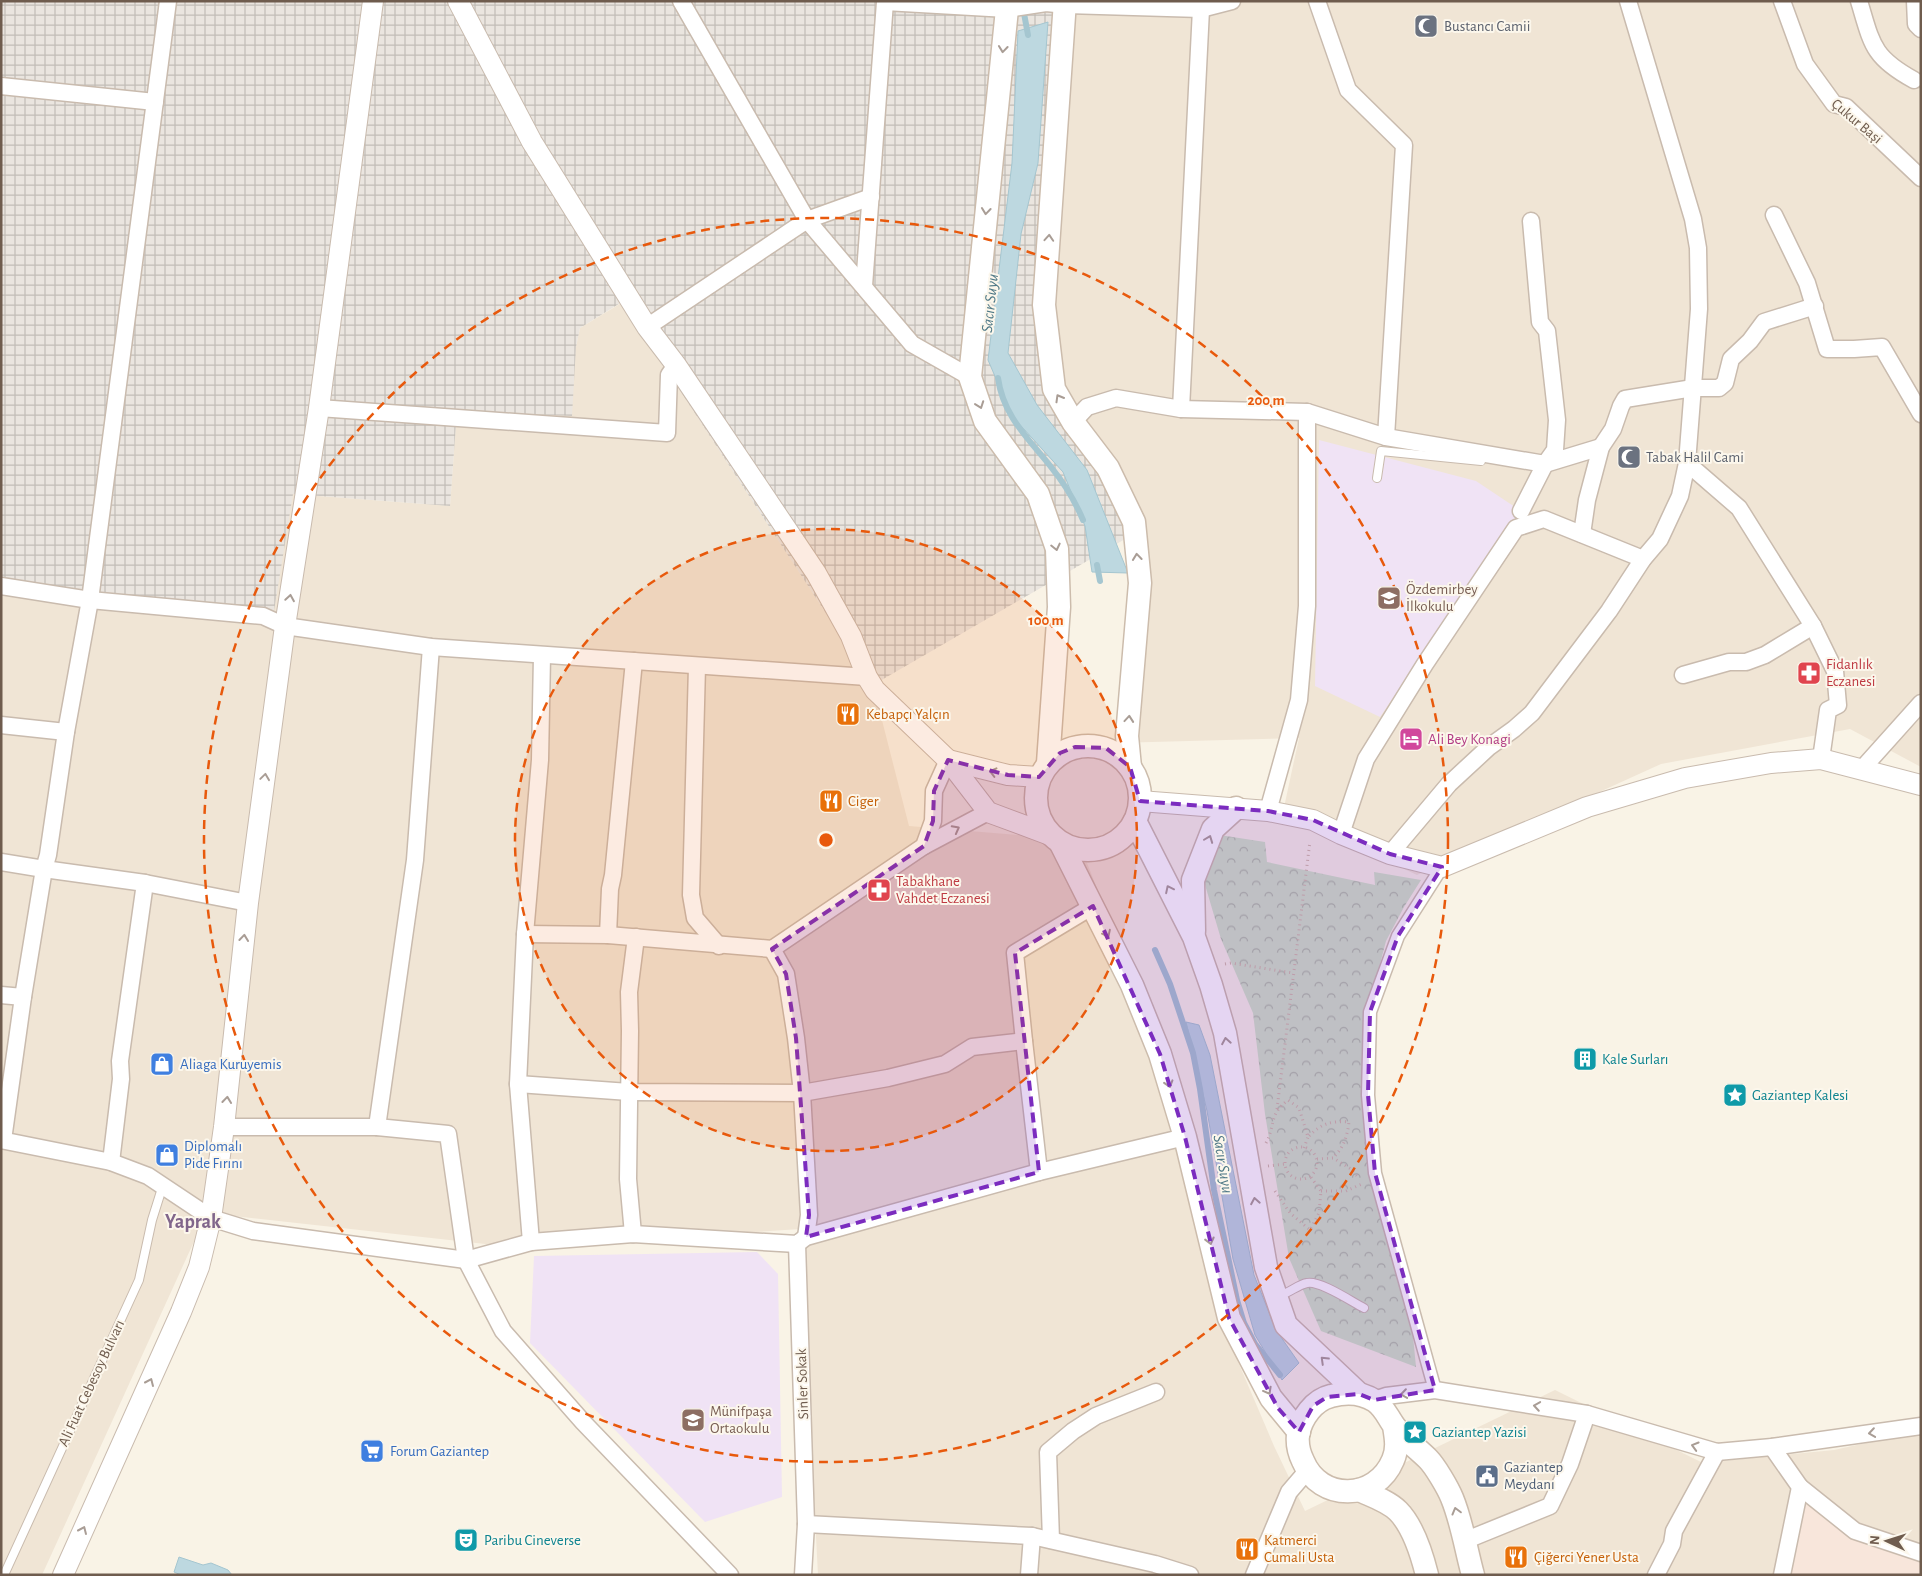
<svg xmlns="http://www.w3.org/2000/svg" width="1922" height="1576" font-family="'Alegreya Sans',sans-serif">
<defs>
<pattern id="industrial-grid" width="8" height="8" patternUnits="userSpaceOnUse" patternTransform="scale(1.25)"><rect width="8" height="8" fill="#eae5df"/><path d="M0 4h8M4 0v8" fill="none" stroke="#c2bdb7"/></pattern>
<pattern id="park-crowns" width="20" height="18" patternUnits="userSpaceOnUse" patternTransform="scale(1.25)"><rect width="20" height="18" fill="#d0e5c6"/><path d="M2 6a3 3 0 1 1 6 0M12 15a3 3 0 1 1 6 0" fill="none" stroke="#adbda3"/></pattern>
</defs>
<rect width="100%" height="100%" fill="#f9f3e6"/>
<g fill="#f0e5d5">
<polygon points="1077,1 1921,1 1921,767 1850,729 1661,764 1417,875 1283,812 1299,738 1115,743 1132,535 1046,367"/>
<polygon points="623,302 873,685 909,826 1078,840 1191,1128 1221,1322 1274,1446 1305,1511 1555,1390 1703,1463 1834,1450 1921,1431 1921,1575 818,1575 800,1229 521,1248 207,1213 42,1575 1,1575 1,591 293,494 450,506 457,411 576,347 580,328"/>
</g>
<polygon fill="#f8e6db" points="1803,1499 1921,1560 1921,1575 1787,1575"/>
<polygon fill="url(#industrial-grid)" points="1,1 1077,1 1046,366 1132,535 873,685 622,302 580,328 576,347 572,416 457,411 450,506 293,494 273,617 1,591"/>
<g fill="#f0e3f5">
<polygon points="1319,440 1476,481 1521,511 1380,717 1315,686"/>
<polygon points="757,1252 778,1274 782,1497 705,1522 530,1343 534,1256"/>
</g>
<polygon fill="url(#park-crowns)" points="1213,834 1265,842 1267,862 1375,885 1374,872 1421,880 1404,907 1386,941 1364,1025 1363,1091 1369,1175 1413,1336 1416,1367 1321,1331 1289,1258 1265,1114 1253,1013 1221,939 1203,878"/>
<g fill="#bdd8e0" stroke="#a5c6d0">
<polygon points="1048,22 1038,163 1021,234 1008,353 1037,405 1087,470 1128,573 1092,572 1085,526 1063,472 1012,416 988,360 1012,163 1018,31"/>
<polygon points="1186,1022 1199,1025 1210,1055 1254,1275 1276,1330 1299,1363 1282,1380 1255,1335 1233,1259 1207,1111"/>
<polygon points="179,1557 203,1565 211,1563 228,1570 232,1575 181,1575 174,1572"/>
</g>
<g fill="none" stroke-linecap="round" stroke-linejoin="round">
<g stroke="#a5c6d0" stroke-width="6">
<polyline points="1023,8 1028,35"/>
<path d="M998 378C1003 416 1029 439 1051 467 1064 483 1075 501 1083 520"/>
<polyline points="1097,565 1100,581"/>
<polyline points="1155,950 1170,984 1193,1053 1200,1089 1214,1190 1237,1300 1244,1323 1255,1344 1280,1375"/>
</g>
<g stroke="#c9bbae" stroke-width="10">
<g id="service">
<polyline points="1377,478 1381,451 1481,461"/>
<path d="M1278 1296C1290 1293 1297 1285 1307 1283 1320 1280 1352 1302 1364 1308"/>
<polyline points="4,1575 139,1280 152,1220 163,1185"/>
</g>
</g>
<g stroke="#c9bbae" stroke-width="15">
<polyline id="pedestrian" points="1435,1390 1375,1173 1368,1095 1370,1012 1398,936 1442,867"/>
</g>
<g stroke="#c9bbae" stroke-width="19">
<g id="minor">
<polyline points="681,1 807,220 912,344 970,377"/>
<polyline points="1317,1 1348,90 1404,145 1386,437"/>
<polyline points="1782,1 1805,64 1834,104 1846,107 1921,178"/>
<path d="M1859 1C1872 44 1872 57 1914 80"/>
<polyline points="1915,1 1916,24 1921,29"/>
<polyline points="1,86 155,102"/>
<polyline points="1774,215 1807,283 1827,349 1854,349 1882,347 1921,414"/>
<polyline points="864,286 885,2 1007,9 1046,3 1066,5 1201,9 1232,1"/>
<polyline points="647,327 807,220 871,197"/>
<polyline points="319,408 667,433 669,375 676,365"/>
<polyline points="1181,409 1201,9"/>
<polyline points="1073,422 1087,407 1116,398 1181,409 1307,412 1386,437 1545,464 1601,447"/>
<polyline points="1687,463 1739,508 1813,626 1835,671 1838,705 1828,710 1821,759"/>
<polyline points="1521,511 1545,464 1555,450 1557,420 1547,331 1540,322 1531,221"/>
<polyline points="1582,534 1587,500 1601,447 1613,429 1621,406 1625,399 1693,388 1719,388 1725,383 1731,359 1750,341 1764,322 1815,306"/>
<polyline points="1,586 90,600 263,616 285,626 431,647 867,677"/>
<polyline points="697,666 691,895 695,918 719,946"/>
<polyline points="1683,675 1729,662 1746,662 1765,655 1813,626"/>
<polyline points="1,725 66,732"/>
<polyline points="1861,770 1921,703"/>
<polyline points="1268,811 1299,700 1307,606 1307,412"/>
<polyline points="1341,834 1366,759 1425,664 1516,528 1544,519 1643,559"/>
<polyline points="924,846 988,812"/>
<polyline points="1390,854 1449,784 1489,747 1514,729 1532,713 1609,611 1643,559 1660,539 1680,496 1687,463 1699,309 1698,248 1693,219 1628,1"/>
<polyline points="1,862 44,869 145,883 248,903"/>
<polyline points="525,934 608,935 772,949 924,846 933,821 934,791 948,760"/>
<polyline points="608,935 610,889 613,875 634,661"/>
<polyline points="772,949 786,974 796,1038 802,1093 809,1215 806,1237"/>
<polyline points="1,995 23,997"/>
<polyline points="518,1084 629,1092 802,1093 888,1078 945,1064 972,1047 1024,1041"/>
<polyline points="224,1127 377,1127 448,1134 466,1260 503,1331 583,1422 730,1575"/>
<polyline points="377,1127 415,860 431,647"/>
<polyline points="1,1140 111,1162 148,1176 211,1218 253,1231 466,1260 531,1242 633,1234 797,1244 806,1237 1039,1172 1185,1137"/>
<polyline points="3,1140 23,997 44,869 48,855 66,732 90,600 168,1"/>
<polyline points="111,1162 121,1079 120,1061 145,883"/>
<polyline points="1039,1172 1024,1041 1015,953 1093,906"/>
<polyline points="633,1234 628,1179 630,1031 629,992 636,937"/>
<polyline points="531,1242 518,1084 525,934 540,760 542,656"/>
<polyline points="797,1244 806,1524 803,1575"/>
<polyline points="1374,1400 1386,1396 1435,1390 1587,1414 1717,1452 1772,1447 1921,1426"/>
<polyline points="1772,1447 1800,1487 1782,1575"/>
<polyline points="1800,1487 1855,1531 1921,1553"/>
<polyline points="806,1524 1032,1536 1155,1564 1190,1575"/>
<polyline points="1051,1540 1048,1452 1073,1431 1096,1416 1156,1392"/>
<polyline points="1464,1541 1550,1506 1570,1464 1587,1414"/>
<polyline points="1029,1575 1032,1536"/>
<polyline points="1254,1575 1289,1492 1307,1471"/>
<polyline points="1656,1575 1672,1544 1674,1531 1717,1452"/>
</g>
</g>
<g stroke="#c9bbae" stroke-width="22">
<g id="tertiary">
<polyline points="458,1 532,142 647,327 676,365 816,573 851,636 867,677 875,690 948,760 988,812 1050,835"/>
<polyline points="948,760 1008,775 1039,777"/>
<polyline points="1140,801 1268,811 1313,820 1341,834 1390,854 1442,867 1587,807 1685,778 1771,763 1821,759 1921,785"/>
<polyline points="63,1575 181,1312 199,1267 211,1218 224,1127 248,903 285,626 319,408 373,1"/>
</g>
</g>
<g stroke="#ccbcac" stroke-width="25">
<g id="secondary">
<polyline points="1003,1 1007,9 970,377 985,421 1038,494 1057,549 1059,607 1048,763"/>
<polyline points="1065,1 1044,305 1054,389 1073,422 1108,468 1134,522 1140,583 1127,736 1130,767"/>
<circle cx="1088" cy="798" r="52"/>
<polyline points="1135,821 1194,937 1211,985 1225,1033 1266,1267 1286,1325 1359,1394"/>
<polyline points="1061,844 1132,985 1160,1054 1185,1137 1229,1318 1271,1398 1299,1432"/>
<polyline points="1194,931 1193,880 1213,829 1236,808"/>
<path d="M1394 1426C1396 1438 1398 1449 1393 1460 1376 1501 1320 1502 1303 1461 1299 1453 1297 1444 1298 1435 1301 1418 1314 1400 1331 1396 1345 1392 1361 1392 1375 1401 1385 1408 1388 1418 1395 1427 1405 1440 1417 1448 1428 1459 1435 1466 1448 1488 1452 1498 1462 1522 1466 1550 1473 1575"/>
<path d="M1359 1490C1372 1496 1388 1501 1398 1511 1413 1526 1422 1555 1427 1575"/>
</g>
</g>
<g stroke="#cfb8a5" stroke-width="3" stroke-dasharray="1 4" stroke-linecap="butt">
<polyline points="1225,964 1231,963 1293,973"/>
<polyline points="1277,1109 1310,841"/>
<path d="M1266 1143C1276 1124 1268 1116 1288 1100L1299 1108 1308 1137C1322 1123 1330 1121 1349 1122 1347 1137 1344 1147 1333 1158"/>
<circle cx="1301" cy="1163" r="16"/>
<polyline points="1304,1148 1308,1137"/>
<polyline points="1317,1159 1333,1158 1351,1169 1358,1177"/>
<polyline points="1268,1166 1285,1164"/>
<polyline points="1275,1191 1290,1213 1310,1230 1319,1213 1321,1191 1310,1176"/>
<polyline points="1321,1191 1346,1191 1362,1184"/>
</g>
<use href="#service" stroke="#fff" stroke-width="8"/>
<use href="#pedestrian" stroke="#fff" stroke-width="12"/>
<use href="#minor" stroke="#fff" stroke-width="16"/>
<use href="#tertiary" stroke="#fff" stroke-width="20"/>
<use href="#secondary" stroke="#fff" stroke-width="22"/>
</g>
<defs><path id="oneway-chevron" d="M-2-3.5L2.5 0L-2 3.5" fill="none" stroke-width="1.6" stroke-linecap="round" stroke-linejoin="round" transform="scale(1.25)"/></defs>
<g stroke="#a99d95">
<use href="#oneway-chevron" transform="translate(1003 49) rotate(96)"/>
<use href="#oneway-chevron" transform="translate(986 211) rotate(96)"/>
<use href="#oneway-chevron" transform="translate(1049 238) rotate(-86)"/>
<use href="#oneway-chevron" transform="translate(1059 398) rotate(-120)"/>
<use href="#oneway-chevron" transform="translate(980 405) rotate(70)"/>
<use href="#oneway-chevron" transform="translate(1056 547) rotate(77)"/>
<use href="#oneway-chevron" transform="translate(1137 557) rotate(-96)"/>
<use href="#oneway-chevron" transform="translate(290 598) rotate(-81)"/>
<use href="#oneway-chevron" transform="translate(1129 719) rotate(-85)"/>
<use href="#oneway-chevron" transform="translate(993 772) rotate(-166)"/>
<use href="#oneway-chevron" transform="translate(265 777) rotate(-82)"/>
<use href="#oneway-chevron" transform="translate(956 829) rotate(-28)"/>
<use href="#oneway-chevron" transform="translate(1209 839) rotate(-69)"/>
<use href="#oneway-chevron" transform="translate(1169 889) rotate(-116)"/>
<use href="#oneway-chevron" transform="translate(1107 934) rotate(64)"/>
<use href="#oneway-chevron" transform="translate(244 938) rotate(-84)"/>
<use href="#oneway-chevron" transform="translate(1226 1041) rotate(-100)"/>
<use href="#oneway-chevron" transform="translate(1169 1084) rotate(73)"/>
<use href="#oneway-chevron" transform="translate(227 1100) rotate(-84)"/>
<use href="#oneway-chevron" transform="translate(1255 1201) rotate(-100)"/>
<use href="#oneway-chevron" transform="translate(1210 1241) rotate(76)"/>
<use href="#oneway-chevron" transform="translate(1324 1360) rotate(-136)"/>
<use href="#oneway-chevron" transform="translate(150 1382) rotate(-66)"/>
<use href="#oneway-chevron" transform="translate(1268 1391) rotate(61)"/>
<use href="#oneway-chevron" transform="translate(1404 1394) rotate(172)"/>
<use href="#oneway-chevron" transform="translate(1537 1406) rotate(-171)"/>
<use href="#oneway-chevron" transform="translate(1872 1433) rotate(172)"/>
<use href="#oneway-chevron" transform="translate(1695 1446) rotate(-164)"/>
<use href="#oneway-chevron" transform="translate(1456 1511) rotate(-105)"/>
<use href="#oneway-chevron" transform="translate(83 1530) rotate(-66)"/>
</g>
<path fill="#7b2cbf" fill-opacity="0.2" stroke="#7b2cbf" stroke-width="4" stroke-dasharray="10 6" stroke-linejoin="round" d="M1075 747 1106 748 1130 767 1140 801 1268 811 1313 820 1390 854 1442 867 1398 936 1370 1012 1368 1095 1375 1173 1435 1390 1374 1400 1359 1394 1327 1397 1313 1406 1299 1432 1278 1408 1229 1318 1185 1137 1160 1054 1093 906 1015 953 1039 1172 806 1237 809 1215 796 1038 786 974 772 949 924 846 933 821 934 791 948 760 1008 775 1039 777 1060 753Z"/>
<circle cx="826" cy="840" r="311" fill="#e8590c" fill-opacity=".12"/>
<g fill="none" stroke="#e8590c" stroke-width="2.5" stroke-dasharray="9 6">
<circle cx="826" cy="840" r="311"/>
<circle cx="826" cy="840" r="622"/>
</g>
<defs>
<g id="mosque-square" transform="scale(1.25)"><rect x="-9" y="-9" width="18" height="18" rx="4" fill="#6b7280" stroke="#fcf7ec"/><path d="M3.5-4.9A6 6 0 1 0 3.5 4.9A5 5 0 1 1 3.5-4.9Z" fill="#fff"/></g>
<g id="school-square" transform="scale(1.25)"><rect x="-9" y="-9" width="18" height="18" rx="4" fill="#8d6e63" stroke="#fcf7ec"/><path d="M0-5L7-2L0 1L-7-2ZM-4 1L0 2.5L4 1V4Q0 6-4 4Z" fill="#fff"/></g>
<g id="pharmacy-square" transform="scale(1.25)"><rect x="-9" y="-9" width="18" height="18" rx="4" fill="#e0444e" stroke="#fcf7ec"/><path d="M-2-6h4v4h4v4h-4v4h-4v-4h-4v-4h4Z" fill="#fff"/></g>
<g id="restaurant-square" transform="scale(1.25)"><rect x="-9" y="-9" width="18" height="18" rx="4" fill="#e8710a" stroke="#fcf7ec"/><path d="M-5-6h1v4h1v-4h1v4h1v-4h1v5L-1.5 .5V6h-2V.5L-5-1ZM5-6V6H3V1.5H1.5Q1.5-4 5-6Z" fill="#fff"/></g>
<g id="hotel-square" transform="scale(1.25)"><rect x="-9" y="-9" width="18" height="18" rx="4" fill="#d1479c" stroke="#fcf7ec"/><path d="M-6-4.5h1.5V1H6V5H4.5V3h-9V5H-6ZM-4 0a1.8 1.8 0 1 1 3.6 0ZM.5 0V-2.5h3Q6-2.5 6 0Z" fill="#fff"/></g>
<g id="building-square" transform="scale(1.25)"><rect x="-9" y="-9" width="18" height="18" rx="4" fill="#0f9aa8" stroke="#fcf7ec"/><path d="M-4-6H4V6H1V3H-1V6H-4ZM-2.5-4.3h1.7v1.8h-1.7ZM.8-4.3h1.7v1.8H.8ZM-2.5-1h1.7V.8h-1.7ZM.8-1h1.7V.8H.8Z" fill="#fff"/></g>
<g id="shop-square" transform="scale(1.25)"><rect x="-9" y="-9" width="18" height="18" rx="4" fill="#3f7fe0" stroke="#fcf7ec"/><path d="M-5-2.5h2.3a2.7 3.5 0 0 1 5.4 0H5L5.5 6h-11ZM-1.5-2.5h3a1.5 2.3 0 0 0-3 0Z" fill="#fff"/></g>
<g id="sight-square" transform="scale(1.25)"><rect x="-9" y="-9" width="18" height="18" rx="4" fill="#0f9aa8" stroke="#fcf7ec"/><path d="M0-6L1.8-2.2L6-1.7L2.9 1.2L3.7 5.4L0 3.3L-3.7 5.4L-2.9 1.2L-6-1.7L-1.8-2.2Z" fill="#fff"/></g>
<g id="supermarket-square" transform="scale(1.25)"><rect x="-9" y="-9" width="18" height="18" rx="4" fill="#3f7fe0" stroke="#fcf7ec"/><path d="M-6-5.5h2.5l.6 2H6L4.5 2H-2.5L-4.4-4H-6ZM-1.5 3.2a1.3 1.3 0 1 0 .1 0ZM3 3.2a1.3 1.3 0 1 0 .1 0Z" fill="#fff"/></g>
<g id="civic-square" transform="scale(1.25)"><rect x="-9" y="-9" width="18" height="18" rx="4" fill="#5c6f8a" stroke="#fcf7ec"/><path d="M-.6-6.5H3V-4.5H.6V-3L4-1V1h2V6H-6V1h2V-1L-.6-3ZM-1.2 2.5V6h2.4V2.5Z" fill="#fff"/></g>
<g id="theatre-square" transform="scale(1.25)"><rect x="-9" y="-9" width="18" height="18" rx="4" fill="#0f9aa8" stroke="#fcf7ec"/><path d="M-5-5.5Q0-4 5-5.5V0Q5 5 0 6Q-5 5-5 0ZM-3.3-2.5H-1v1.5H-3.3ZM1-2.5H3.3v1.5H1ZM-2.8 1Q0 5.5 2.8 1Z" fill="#fff"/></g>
</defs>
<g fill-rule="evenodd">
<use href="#mosque-square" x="1426" y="26"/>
<use href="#mosque-square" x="1629" y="457"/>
<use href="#school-square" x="1389" y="598"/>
<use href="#pharmacy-square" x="1809" y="673"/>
<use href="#restaurant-square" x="848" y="714"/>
<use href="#hotel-square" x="1411" y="739"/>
<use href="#restaurant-square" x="831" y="801"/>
<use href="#pharmacy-square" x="879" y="890"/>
<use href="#building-square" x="1585" y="1059"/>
<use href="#shop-square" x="162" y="1064"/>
<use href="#sight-square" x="1735" y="1095"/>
<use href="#shop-square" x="167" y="1155"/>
<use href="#school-square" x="693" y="1420"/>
<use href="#sight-square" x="1415" y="1432"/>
<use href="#supermarket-square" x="372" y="1451"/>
<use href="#civic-square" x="1487" y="1476"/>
<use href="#theatre-square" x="466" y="1540"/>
<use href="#restaurant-square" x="1247" y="1549"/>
<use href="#restaurant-square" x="1516" y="1557"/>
</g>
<g text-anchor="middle" stroke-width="4" stroke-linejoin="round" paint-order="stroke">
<g font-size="15" fill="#5b616d" stroke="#fcf7ec" text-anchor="start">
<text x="1444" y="31">Bustancı Camii</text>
<text x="1646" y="462">Tabak Halil Cami</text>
</g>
<g font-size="15" fill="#6f5c4e" stroke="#fcf7ec">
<text transform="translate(1857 121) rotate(40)" y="5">Çukur Başi</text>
<text transform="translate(91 1383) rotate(-65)" y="5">Ali Fuat Cebesoy Bulvarı</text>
<text transform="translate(802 1384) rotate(-92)" y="5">Sinler Sokak</text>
</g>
<g font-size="15" fill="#785e54" stroke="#fcf7ec" text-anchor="start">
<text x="1406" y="594">Özdemirbey<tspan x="1406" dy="17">İlkokulu</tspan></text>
<text x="710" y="1416">Münifpaşa<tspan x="710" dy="17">Ortaokulu</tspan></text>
</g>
<g font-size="15" fill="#be3a42" stroke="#fcf7ec" text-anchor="start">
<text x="1826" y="669">Fidanlık<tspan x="1826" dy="17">Eczanesi</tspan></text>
<text x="896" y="886">Tabakhane<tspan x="896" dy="17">Vahdet Eczanesi</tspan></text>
</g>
<g font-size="15" fill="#c56008" stroke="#fcf7ec" text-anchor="start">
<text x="866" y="719">Kebapçı Yalçın</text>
<text x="848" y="806">Ciger</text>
<text x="1264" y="1545">Katmerci<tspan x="1264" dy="17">Cumali Usta</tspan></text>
<text x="1534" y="1562">Çiğerci Yener Usta</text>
</g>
<g font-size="15" fill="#b23c85" stroke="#fcf7ec" text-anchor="start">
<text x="1428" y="744">Ali Bey Konagi</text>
</g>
<g font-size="15" fill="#0d838f" stroke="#fcf7ec" text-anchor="start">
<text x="1602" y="1064">Kale Surları</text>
<text x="1752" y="1100">Gaziantep Kalesi</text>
<text x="1432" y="1437">Gaziantep Yazisi</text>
<text x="484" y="1545">Paribu Cineverse</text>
</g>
<g font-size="15" fill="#366cbe" stroke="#fcf7ec" text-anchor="start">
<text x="180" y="1069">Aliaga Kuruyemis</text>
<text x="184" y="1151">Diplomalı<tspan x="184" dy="17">Pide Fırını</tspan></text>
<text x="390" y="1456">Forum Gaziantep</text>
</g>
<g font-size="15" fill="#4e5e75" stroke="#fcf7ec" text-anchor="start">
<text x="1504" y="1472">Gaziantep<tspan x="1504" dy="17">Meydanı</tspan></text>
</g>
<g font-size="16" font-style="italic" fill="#4e7886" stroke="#fcf7ec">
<text transform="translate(989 303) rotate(-84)" y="6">Sacır Suyu</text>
<text transform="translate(1224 1164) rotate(81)" y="6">Sacır Suyu</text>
</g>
<g font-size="20" font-weight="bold" fill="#81668b" stroke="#fcf7ec">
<text x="193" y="1228">Yaprak</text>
</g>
</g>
<circle cx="826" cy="840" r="8" fill="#e8590c" stroke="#fcf7ec" stroke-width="2.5"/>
<g font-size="15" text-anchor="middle" font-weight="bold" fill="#e8590c" stroke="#fcf7ec" stroke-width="4" stroke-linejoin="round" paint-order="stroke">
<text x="1266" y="405">200 m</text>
<text x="1046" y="625">100 m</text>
</g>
<rect width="1922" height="1576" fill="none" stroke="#6f5c4e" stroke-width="5"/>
<g transform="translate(1887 1541) rotate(274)" stroke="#fcf7ec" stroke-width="4" paint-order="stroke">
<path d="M0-4L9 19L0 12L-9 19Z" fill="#6f5c4e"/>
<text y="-8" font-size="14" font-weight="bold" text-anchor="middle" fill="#6f5c4e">N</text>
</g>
</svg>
